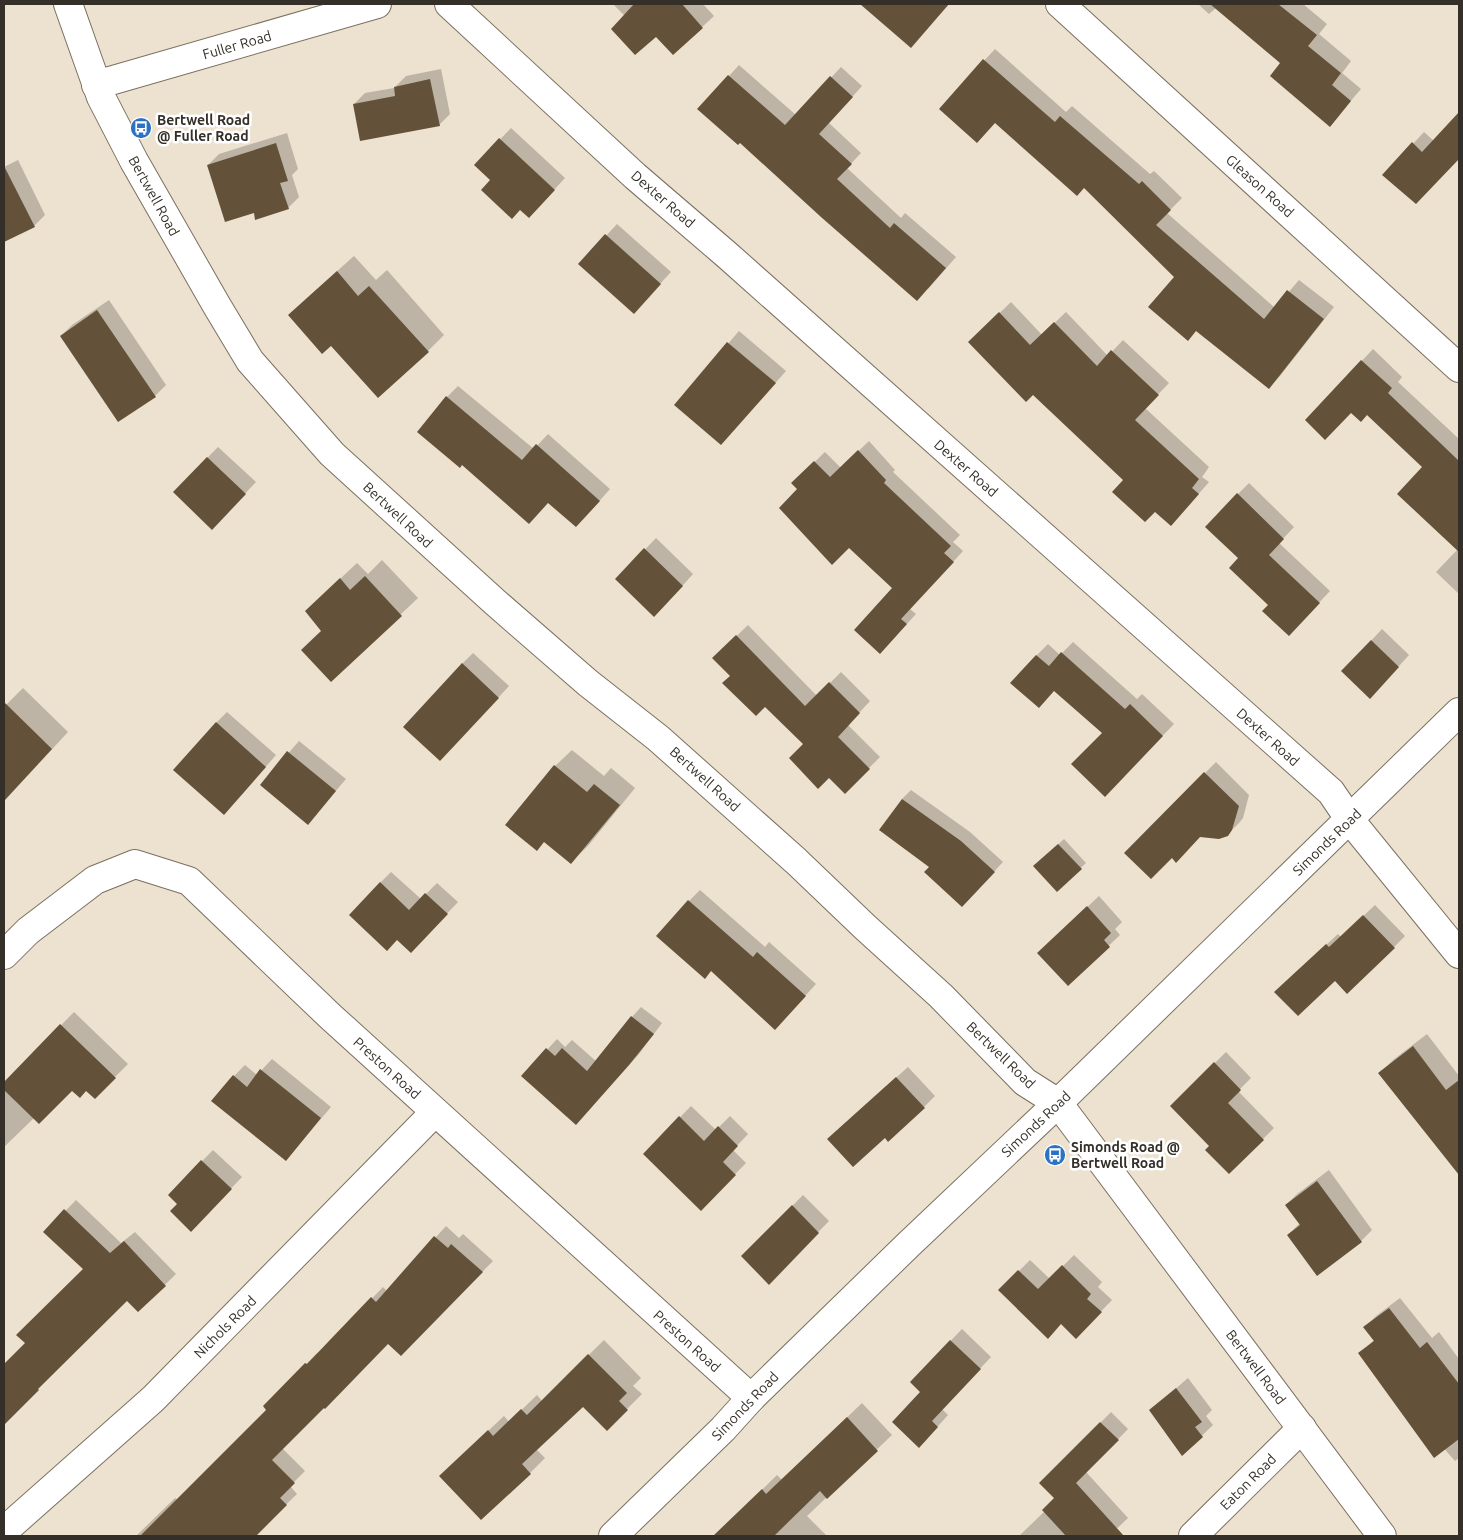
<svg xmlns="http://www.w3.org/2000/svg" width="1463" height="1540" font-family="Ubuntu,sans-serif">
<rect width="100%" height="100%" fill="#ede1cf"/>
<g fill="#0003">
<polygon points="613,4 703,4 714,16 673,54 656,35 625,16"/>
<polygon points="861,4 949,4 911,46"/>
<polygon points="1198,4 1303,4 1327,24 1319,34 1351,61 1342,73 1361,89 1330,125 1282,62 1216,8 1209,14"/>
<polygon points="995,49 1066,112 1072,106 1150,174 1154,171 1182,198 1167,213 1275,308 1299,280 1334,307 1280,376 1269,387 1176,277 1084,187 995,122 940,108"/>
<polygon points="739,65 796,115 841,67 862,86 829,123 861,153 847,168 901,218 905,213 956,257 928,289 699,109"/>
<polygon points="441,69 450,114 439,125 354,104 365,93 394,88 406,76"/>
<polygon points="1459,114 1459,158 1427,191 1384,175 1424,132 1434,141"/>
<polygon points="511,128 565,178 540,205 492,180 476,165"/>
<polygon points="287,133 298,169 292,175 299,197 288,208 254,212 208,165 219,154"/>
<polygon points="18,160 45,215 34,226 4,241 4,167"/>
<polygon points="617,224 671,272 634,312 580,264"/>
<polygon points="354,256 376,280 387,270 444,335 428,351 306,299"/>
<polygon points="109,300 166,385 155,396 119,420 61,336 72,325"/>
<polygon points="1011,302 1042,335 1066,312 1108,356 1123,340 1169,383 1145,408 1209,467 1202,477 1209,482 1182,513 1125,480 1033,393 970,342"/>
<polygon points="739,331 786,371 732,432 675,405"/>
<polygon points="1373,349 1402,377 1398,382 1459,439 1459,594 1436,572 1458,549 1424,467 1367,413 1351,411 1307,420"/>
<polygon points="458,386 534,449 548,434 610,489 587,515 447,397"/>
<polygon points="869,441 895,470 893,472 960,535 953,542 963,551 910,609 916,614 890,642 894,588 793,483 825,452 841,468"/>
<polygon points="218,447 256,482 223,517 174,492"/>
<polygon points="1249,483 1294,527 1279,543 1330,591 1300,623 1270,605 1240,558 1238,494"/>
<polygon points="656,538 693,574 665,605 617,579"/>
<polygon points="382,560 418,598 331,680 323,630 323,595 357,563 368,574"/>
<polygon points="748,625 817,696 841,672 870,701 848,725 880,757 845,792 804,744 765,705 731,676 714,658"/>
<polygon points="1382,629 1409,655 1381,686 1343,671"/>
<polygon points="1073,642 1137,699 1142,694 1174,724 1105,795 1103,733 1036,656 1048,644 1060,655"/>
<polygon points="473,653 509,686 451,749 462,664"/>
<polygon points="23,688 68,732 4,801 4,707"/>
<polygon points="227,712 276,755 235,802 216,723"/>
<polygon points="299,741 346,779 308,823 261,785"/>
<polygon points="572,750 604,776 611,768 635,788 588,846 571,862 555,766"/>
<polygon points="1216,762 1249,795 1243,818 1239,823 1227,835 1201,836 1172,857 1126,853"/>
<polygon points="911,790 970,832 1003,862 971,896 931,866 902,799"/>
<polygon points="1064,839 1086,863 1057,890 1040,861"/>
<polygon points="391,872 421,899 437,883 458,902 422,940 380,883"/>
<polygon points="700,890 765,947 769,942 816,984 786,1017 689,901"/>
<polygon points="1099,896 1122,922 1115,929 1120,935 1068,984 1050,942"/>
<polygon points="1375,905 1405,936 1394,947 1335,979 1287,981 1338,934 1341,937"/>
<polygon points="641,1007 662,1023 639,1054 586,1113 523,1076 557,1039 565,1047 572,1040 597,1062 632,1017"/>
<polygon points="74,1012 128,1064 95,1097 87,1089 72,1089 34,1118 4,1147 4,1084"/>
<polygon points="1427,1034 1459,1076 1459,1155 1451,1162 1380,1073 1393,1060"/>
<polygon points="1226,1052 1251,1078 1238,1091 1274,1128 1229,1173 1211,1146 1171,1106"/>
<polygon points="272,1059 331,1107 286,1160 234,1076 245,1065 257,1075"/>
<polygon points="908,1067 935,1096 924,1107 885,1137 840,1128"/>
<polygon points="691,1106 716,1130 730,1116 748,1134 733,1150 746,1163 701,1209 644,1154"/>
<polygon points="213,1150 242,1177 202,1219 169,1195"/>
<polygon points="1329,1170 1372,1230 1361,1241 1317,1274 1288,1235 1300,1223 1286,1205 1297,1194"/>
<polygon points="803,1195 829,1221 769,1283 743,1256"/>
<polygon points="76,1200 121,1243 135,1232 176,1274 138,1311 127,1299 4,1423 4,1366 26,1343 84,1269 45,1232"/>
<polygon points="446,1226 459,1238 463,1234 493,1261 401,1354 388,1342 282,1448 305,1471 290,1486 297,1494 258,1532 246,1520 230,1536 136,1536 175,1498 178,1500 268,1410 265,1406 317,1353 318,1354 383,1287 387,1291"/>
<polygon points="1074,1255 1102,1282 1098,1287 1112,1300 1076,1337 1062,1323 1000,1290 1030,1260 1050,1279"/>
<polygon points="1400,1298 1432,1338 1439,1332 1459,1359 1459,1458 1455,1461 1360,1353 1375,1339 1365,1327 1376,1316"/>
<polygon points="962,1329 991,1357 942,1409 948,1415 930,1435 922,1392 911,1382"/>
<polygon points="604,1340 641,1378 633,1386 642,1394 607,1429 583,1405 536,1449 545,1458 530,1473 456,1461 504,1416 509,1422 537,1395 542,1401"/>
<polygon points="1188,1378 1212,1410 1206,1416 1213,1425 1182,1455 1151,1410"/>
<polygon points="862,1403 892,1435 807,1516 827,1536 728,1536 721,1530 777,1475 782,1480"/>
<polygon points="1111,1412 1128,1429 1086,1472 1128,1518 1109,1536 1019,1536 1045,1511 1056,1497 1041,1483"/>
</g>
<g fill="#635239">
<polygon points="634,4 682,4 703,28 673,55 656,37 635,55 611,29"/>
<polygon points="860,4 949,4 911,48"/>
<polygon points="1210,4 1278,4 1317,35 1308,46 1341,73 1332,85 1351,101 1330,127 1270,76 1280,63"/>
<polygon points="983,59 1055,122 1060,116 1139,184 1142,181 1171,210 1156,225 1264,319 1287,290 1324,319 1269,389 1196,331 1188,341 1148,307 1174,277 1084,188 1077,196 995,123 977,143 939,109"/>
<polygon points="728,75 785,125 830,76 853,97 819,134 852,164 837,179 890,228 894,223 946,268 917,301 821,217 740,143 738,145 697,109"/>
<polygon points="430,79 440,126 360,141 353,104 395,96 394,87"/>
<polygon points="1459,112 1459,159 1416,204 1382,175 1412,142 1422,152"/>
<polygon points="499,138 555,190 529,218 520,210 512,219 481,190 490,180 474,165"/>
<polygon points="276,143 288,181 280,183 289,209 255,220 254,213 225,222 207,165"/>
<polygon points="4,166 35,227 4,242"/>
<polygon points="605,234 661,284 634,314 578,264"/>
<polygon points="337,271 358,296 369,286 429,352 378,398 331,346 322,354 288,315"/>
<polygon points="97,310 156,397 118,422 60,336"/>
<polygon points="999,312 1030,345 1054,322 1097,366 1111,350 1159,395 1135,420 1199,479 1192,488 1199,494 1171,526 1155,512 1145,522 1112,492 1123,480 1033,395 1026,402 968,342"/>
<polygon points="727,342 776,383 721,445 674,405"/>
<polygon points="1361,360 1392,388 1388,393 1459,461 1459,552 1397,494 1422,467 1367,415 1361,422 1351,413 1325,440 1305,420"/>
<polygon points="446,396 522,460 536,444 600,501 576,527 548,503 529,524 462,465 460,468 417,432"/>
<polygon points="858,450 886,480 884,483 951,546 944,553 954,562 901,619 907,624 880,654 854,630 892,588 849,548 832,565 779,508 797,489 791,483 814,461 830,477"/>
<polygon points="207,457 246,494 212,530 173,492"/>
<polygon points="1237,493 1284,539 1269,555 1320,603 1289,636 1262,611 1268,605 1229,568 1238,558 1205,527"/>
<polygon points="644,548 683,586 654,617 615,579"/>
<polygon points="365,576 402,616 331,682 301,650 321,631 305,611 340,578 350,590"/>
<polygon points="736,635 805,706 829,682 860,713 838,737 870,769 845,794 829,778 818,789 789,758 803,744 765,707 756,716 722,683 730,676 712,658"/>
<polygon points="1371,640 1399,667 1370,699 1341,671"/>
<polygon points="1061,652 1125,709 1130,704 1163,736 1105,797 1071,764 1102,733 1054,691 1039,708 1010,683 1036,655 1049,666"/>
<polygon points="462,663 499,698 440,761 403,727"/>
<polygon points="4,702 52,749 4,801"/>
<polygon points="216,722 266,767 224,815 173,770"/>
<polygon points="287,751 336,791 308,825 260,785"/>
<polygon points="554,765 587,792 594,784 620,805 571,864 544,842 537,851 505,825"/>
<polygon points="1204,772 1239,806 1232,830 1228,836 1219,839 1200,837 1176,863 1172,858 1151,879 1124,853"/>
<polygon points="902,799 961,841 995,872 962,907 924,872 929,867 879,830"/>
<polygon points="1058,844 1082,869 1057,892 1033,866"/>
<polygon points="380,882 409,910 425,893 448,914 411,953 397,940 387,951 349,915"/>
<polygon points="688,900 753,957 757,952 806,996 775,1030 711,971 705,979 656,936"/>
<polygon points="1087,906 1111,933 1104,940 1110,947 1068,986 1037,953"/>
<polygon points="1363,915 1395,948 1347,994 1335,981 1298,1016 1274,992 1326,944 1329,947"/>
<polygon points="631,1016 654,1034 629,1065 576,1125 521,1076 546,1048 555,1056 562,1048 587,1071"/>
<polygon points="60,1024 116,1078 95,1099 86,1091 80,1098 72,1091 39,1124 4,1090 4,1082"/>
<polygon points="1413,1046 1446,1090 1459,1080 1459,1175 1378,1073"/>
<polygon points="1214,1062 1241,1090 1228,1103 1264,1140 1229,1174 1205,1150 1209,1146 1170,1106"/>
<polygon points="260,1069 321,1118 286,1161 211,1101 233,1075 247,1087"/>
<polygon points="896,1077 925,1108 888,1142 885,1138 853,1167 827,1139"/>
<polygon points="679,1116 704,1141 718,1126 738,1146 723,1162 736,1175 701,1211 643,1154"/>
<polygon points="201,1160 232,1189 191,1232 170,1211 177,1204 168,1195"/>
<polygon points="1317,1181 1362,1242 1317,1276 1287,1235 1300,1225 1285,1205"/>
<polygon points="792,1205 819,1233 769,1285 741,1256"/>
<polygon points="64,1209 110,1253 124,1241 166,1286 138,1312 127,1301 38,1389 39,1390 4,1425 4,1364 25,1343 16,1335 83,1269 43,1232"/>
<polygon points="434,1236 448,1248 451,1244 483,1272 401,1356 388,1344 325,1409 324,1408 272,1460 295,1483 280,1498 287,1505 256,1536 140,1536 266,1410 263,1406 305,1363 307,1364 371,1297 376,1302"/>
<polygon points="1062,1265 1091,1294 1087,1299 1102,1312 1076,1339 1061,1324 1048,1339 998,1290 1018,1270 1038,1289"/>
<polygon points="1389,1308 1420,1348 1427,1342 1459,1384 1459,1439 1434,1458 1358,1353 1374,1341 1363,1327"/>
<polygon points="950,1340 981,1369 932,1421 938,1427 919,1448 892,1422 920,1392 910,1382"/>
<polygon points="588,1354 627,1393 619,1401 628,1410 607,1431 583,1407 522,1464 531,1474 481,1520 439,1476 488,1430 493,1436 521,1409 527,1415"/>
<polygon points="1176,1388 1202,1422 1195,1427 1203,1437 1182,1456 1149,1410"/>
<polygon points="847,1417 878,1451 827,1499 820,1491 774,1536 713,1536 762,1489 766,1494"/>
<polygon points="1100,1422 1119,1440 1076,1483 1124,1536 1066,1536 1042,1510 1054,1498 1039,1483"/>
</g>
<g fill="none" stroke-linecap="round" stroke-linejoin="round">
<g stroke="#7b7060" stroke-width="30">
<g id="minor">
<polyline points="68,4 101,97 134,161 217,306 250,361 332,454 496,603 588,683 658,738 796,861 865,927 941,996 1025,1082 1058,1103 1382,1536"/>
<polyline points="449,4 635,176 727,255 1331,792 1350,820 1459,954"/>
<polyline points="1060,4 1459,368"/>
<polyline points="96,85 377,4"/>
<polyline points="4,955 28,931 95,880 135,864 189,881 331,1017 751,1398"/>
<polyline points="4,1531 153,1399 435,1112"/>
<polyline points="613,1536 723,1429 751,1398 908,1245 1058,1103 1459,712"/>
<polyline points="1193,1536 1302,1428"/>
</g>
</g>
<use href="#minor" stroke="#fff" stroke-width="28"/>
</g>
<defs>
<g id="bus-disc" transform="scale(1.125)"><circle r="9.5" fill="#2b72c2" stroke="#fff"/><path d="M-5-6H5V4H4V6H2V4H-2V6H-4V4H-5ZM-3.5-4V0h7V-4ZM-3.5 1.2v1.5H-2V1.2ZM2 1.2v1.5H3.5V1.2Z" fill="#fff"/></g>
</defs>
<g fill-rule="evenodd">
<use href="#bus-disc" x="141" y="128"/>
<use href="#bus-disc" x="1055" y="1155"/>
</g>
<g text-anchor="middle" stroke-width="5" stroke-linejoin="round" paint-order="stroke">
<g font-size="14" fill="#342f29" stroke="#fff">
<text transform="translate(237 45) rotate(-16)" y="5">Fuller Road</text>
<text transform="translate(1260 186) rotate(42)" y="5">Gleason Road</text>
<text transform="translate(154 196) rotate(61)" y="5">Bertwell Road</text>
<text transform="translate(663 199) rotate(41)" y="5">Dexter Road</text>
<text transform="translate(966 468) rotate(41)" y="5">Dexter Road</text>
<text transform="translate(398 515) rotate(43)" y="5">Bertwell Road</text>
<text transform="translate(1268 737) rotate(42)" y="5">Dexter Road</text>
<text transform="translate(705 779) rotate(42)" y="5">Bertwell Road</text>
<text transform="translate(1327 842) rotate(-44)" y="5">Simonds Road</text>
<text transform="translate(1001 1055) rotate(44)" y="5">Bertwell Road</text>
<text transform="translate(387 1068) rotate(42)" y="5">Preston Road</text>
<text transform="translate(1036 1124) rotate(-43)" y="5">Simonds Road</text>
<text transform="translate(225 1327) rotate(-45)" y="5">Nichols Road</text>
<text transform="translate(687 1341) rotate(42)" y="5">Preston Road</text>
<text transform="translate(1256 1367) rotate(53)" y="5">Bertwell Road</text>
<text transform="translate(745 1406) rotate(-46)" y="5">Simonds Road</text>
<text transform="translate(1248 1482) rotate(-45)" y="5">Eaton Road</text>
</g>
<g font-size="14" font-weight="bold" fill="#342f29" stroke="#fff" text-anchor="start">
<text x="157" y="125">Bertwell Road<tspan x="157" dy="16">@ Fuller Road</tspan></text>
<text x="1071" y="1152">Simonds Road @<tspan x="1071" dy="16">Bertwell Road</tspan></text>
</g>
</g>
<rect width="1463" height="1540" fill="none" stroke="#342f29" stroke-width="10"/>
</svg>
